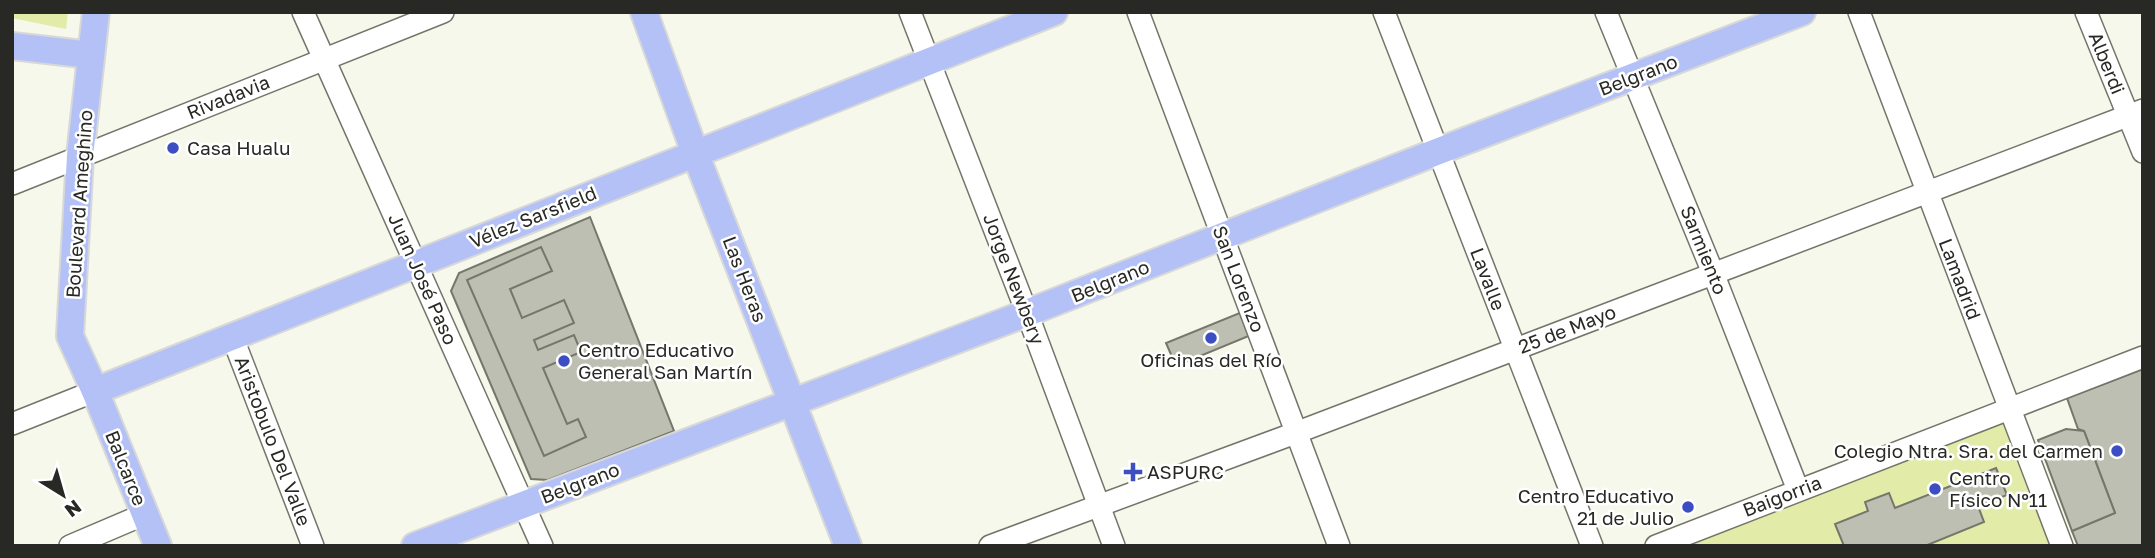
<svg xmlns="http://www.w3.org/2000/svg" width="2155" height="558" font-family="'Golos Text',sans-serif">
<rect width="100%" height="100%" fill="#f5f8ea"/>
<g fill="#e2eba7">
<polygon points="12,12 68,12 66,29 12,18"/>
<polygon points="2004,423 2051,546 1685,546"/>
</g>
<g fill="#bdbfb2" stroke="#75776b" stroke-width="2">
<polygon points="590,217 674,431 548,480 531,479 451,291 459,273"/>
<polygon points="541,247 552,271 510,289 522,318 564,300 574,323 534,340 538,350 574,335 581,352 543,368 567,424 578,419 586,437 544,456 467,280"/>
<polygon points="1247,310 1256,333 1176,366 1166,343"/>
<polygon points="2143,369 2143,546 2078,546 2072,531 2115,513 2084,431 2078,429 2067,398"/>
<polygon points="2066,429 2084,431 2115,513 2072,531 2038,440"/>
<polygon points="1996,468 2007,495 1978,506 1984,522 1925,546 1844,546 1835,524 1868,511 1865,502 1889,493 1895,508"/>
</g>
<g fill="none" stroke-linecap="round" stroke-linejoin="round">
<g stroke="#74756a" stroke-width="24">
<g id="minor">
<polyline points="303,12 542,546"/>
<polyline points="910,12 1027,313 1114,546"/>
<polyline points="1138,12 1339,546"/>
<polyline points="1384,12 1592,546"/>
<polyline points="1606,12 1713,273 1798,490"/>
<polyline points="1859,12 2062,546"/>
<polyline points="2086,12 2143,152"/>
<polyline points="12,184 443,12"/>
<polyline points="232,336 313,546"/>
<polyline points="12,424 95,391"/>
<polyline points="70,546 145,514"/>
<polyline points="990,546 1298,432 2143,110"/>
<polyline points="1656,546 2143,357"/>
</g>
</g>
<g stroke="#d8d8d8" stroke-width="30">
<g id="major">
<polyline points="96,12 80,156 70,336 95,391 158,546"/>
<polyline points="644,12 695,153 848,546"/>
<polyline points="12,46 91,55"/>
<polyline points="95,391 1054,12"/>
<polyline points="415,546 1027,313 1439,151 1802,12"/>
</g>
</g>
<use href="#minor" stroke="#fff" stroke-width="21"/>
<use href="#major" stroke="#b3c1f7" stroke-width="26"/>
</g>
<g fill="#3c4ec1" stroke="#fff" stroke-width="2.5">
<circle cx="173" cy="148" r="7"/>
<circle cx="1211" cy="338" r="7"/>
<circle cx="564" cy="361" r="7"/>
<circle cx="2117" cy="451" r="7"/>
<path d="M1129.5 461.5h7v7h7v7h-7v7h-7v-7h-7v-7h7z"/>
<circle cx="1935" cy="489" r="7"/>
<circle cx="1688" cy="507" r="7"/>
</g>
<g text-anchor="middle" stroke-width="5" stroke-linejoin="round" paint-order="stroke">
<g font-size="19" fill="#282924" stroke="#fff">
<text transform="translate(2107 63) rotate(68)" y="7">Alberdi</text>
<text transform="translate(1638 75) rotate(-21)" y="7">Belgrano</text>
<text transform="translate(228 97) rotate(-22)" y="7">Rivadavia</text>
<text transform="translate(79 204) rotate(-86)" y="7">Boulevard Ameghino</text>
<text transform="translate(533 217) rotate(-22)" y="7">Vélez Sarsfield</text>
<text transform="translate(1704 250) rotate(68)" y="7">Sarmiento</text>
<text transform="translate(423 279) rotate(66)" y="7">Juan José Paso</text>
<text transform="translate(745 279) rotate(69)" y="7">Las Heras</text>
<text transform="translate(1014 279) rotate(69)" y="7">Jorge Newbery</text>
<text transform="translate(1239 279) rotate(69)" y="7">San Lorenzo</text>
<text transform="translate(1488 279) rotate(69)" y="7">Lavalle</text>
<text transform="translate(1960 279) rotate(69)" y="7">Lamadrid</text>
<text transform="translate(1110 281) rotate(-22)" y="7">Belgrano</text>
<text transform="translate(1567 329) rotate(-21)" y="7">25 de Mayo</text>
<text transform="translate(273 441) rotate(69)" y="7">Aristobulo Del Valle</text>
<text transform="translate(126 468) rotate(68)" y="7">Balcarce</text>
<text transform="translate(580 483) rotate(-21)" y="7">Belgrano</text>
<text transform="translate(1782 496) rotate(-21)" y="7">Baigorria</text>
</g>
<g font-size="19" fill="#282924" stroke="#fff" text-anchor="start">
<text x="187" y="155">Casa Hualu</text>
<text x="578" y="357">Centro Educativo<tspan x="578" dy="22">General San Martín</tspan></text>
<text x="1211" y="367" text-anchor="middle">Oficinas del Río</text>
<text x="2103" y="458" text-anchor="end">Colegio Ntra. Sra. del Carmen</text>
<text x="1147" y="479">ASPURC</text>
<text x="1949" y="485">Centro<tspan x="1949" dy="22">Físico Nº11</tspan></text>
<text x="1674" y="503" text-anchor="end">Centro Educativo<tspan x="1674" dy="22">21 de Julio</tspan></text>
</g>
</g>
<rect width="2155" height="558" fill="none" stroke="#282924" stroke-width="28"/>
<g transform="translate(63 495) rotate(143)" stroke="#ffffff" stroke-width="5" paint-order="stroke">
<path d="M0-5L12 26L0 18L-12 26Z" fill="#282924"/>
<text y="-10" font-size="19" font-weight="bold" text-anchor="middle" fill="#282924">N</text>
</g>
</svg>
